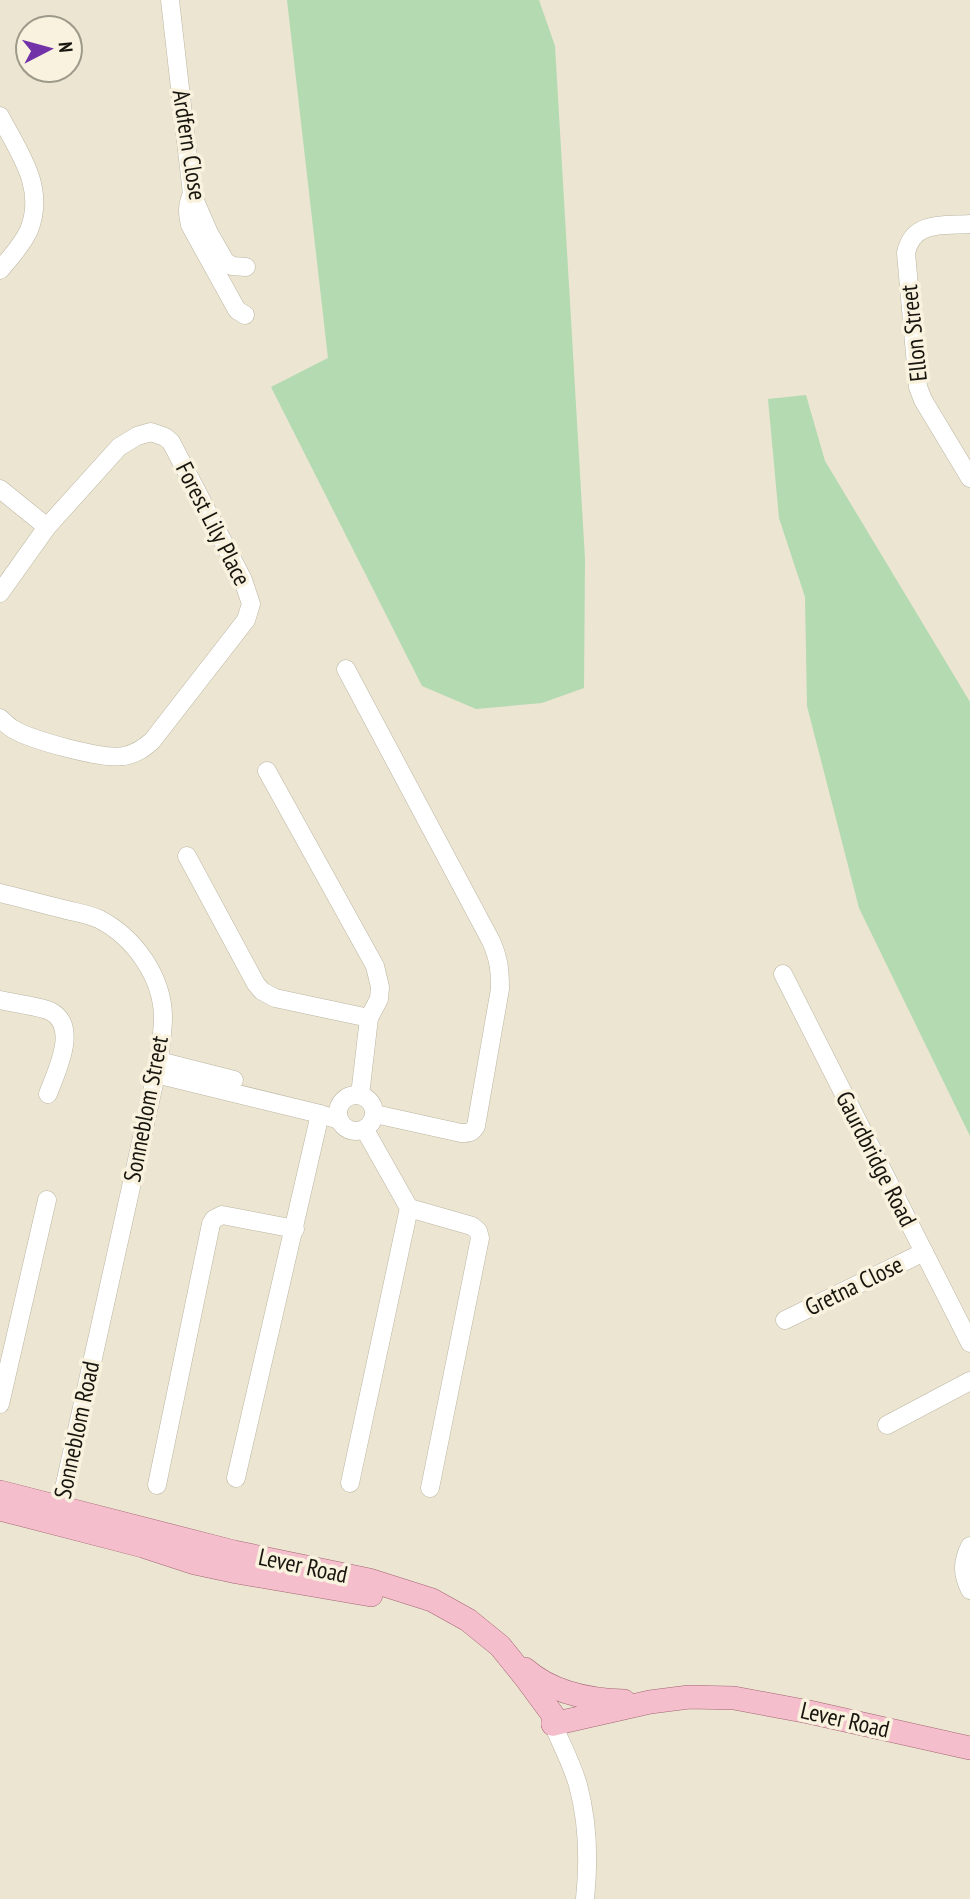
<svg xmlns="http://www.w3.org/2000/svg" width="970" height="1899" font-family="'PT Sans Narrow',sans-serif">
<rect width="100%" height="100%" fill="#ebe5d1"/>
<g fill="#b3dab1">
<polygon points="287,0 539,0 555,46 585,559 584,688 542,703 476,709 422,686 271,387 328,358"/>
<polygon points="806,395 825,461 970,702 970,1136 859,908 807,706 805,597 779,518 768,399"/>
</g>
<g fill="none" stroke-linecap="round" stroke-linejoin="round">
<g stroke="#bbb5a2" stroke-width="19">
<g id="minor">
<polyline points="170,0 192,194 209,233 225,261 232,266 246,267"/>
<path d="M0 116C19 153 46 187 29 230 23 244 10 258 0 270"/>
<path d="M192 194C187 205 187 213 190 225L237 310 245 315"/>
<path d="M970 224C944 226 913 220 906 253L918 387 923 400 970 478"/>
<polyline points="0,489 47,527"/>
<path d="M0 593 47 527 119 447 137 436 151 432 165 437 171 442 243 580 251 604 246 620 152 741C144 748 136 754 124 756 103 760 31 740 13 729 8 726 4 722 0 718"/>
<path d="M346 669 491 941C499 959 500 970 500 989L476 1126C472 1133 469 1133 461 1133L375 1114"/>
<polyline points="267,771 375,966 380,987 379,999 369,1018 360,1095"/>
<polyline points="187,856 256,984 262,991 275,998 369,1018"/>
<path d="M0 893C21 898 42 904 63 909 74 912 88 914 99 919 134 937 163 977 163 1018 163 1032 160 1047 159 1061L57 1520"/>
<polyline points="783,974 970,1343"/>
<path d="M0 1000C13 1003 38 1006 50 1011 80 1026 56 1072 48 1094"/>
<polyline points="159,1061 234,1080"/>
<polyline points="156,1074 320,1114 339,1120"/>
<circle cx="356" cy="1113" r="18"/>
<polyline points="409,1208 472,1226 478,1231 480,1238 430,1488"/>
<polyline points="785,1320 924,1252"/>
<polyline points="0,1404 47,1200"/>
<polyline points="887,1425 970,1381"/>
<polyline points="236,1478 320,1114"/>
<polyline points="350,1483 409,1208 365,1130"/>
<polyline points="157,1485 211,1224 214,1219 222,1215 295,1229"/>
<path d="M970 1546C962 1562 962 1574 970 1590"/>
<path d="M553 1724C561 1744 572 1764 578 1785 588 1822 589 1861 585 1899"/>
</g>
</g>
<g stroke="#a36673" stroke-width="24">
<g id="major">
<polyline points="0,1492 234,1552 369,1580 432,1600 468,1620 500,1646 525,1677 553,1715 553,1724"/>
<polyline points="0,1509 143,1546 195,1563 237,1572 371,1595"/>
<path d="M525 1669C552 1693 589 1700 624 1701"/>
<polyline points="553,1724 650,1702 689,1697 734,1698 809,1712 970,1748"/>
</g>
</g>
<use href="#minor" stroke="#fff" stroke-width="18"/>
<use href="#major" stroke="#f5becc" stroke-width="23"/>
</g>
<g text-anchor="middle" stroke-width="7" stroke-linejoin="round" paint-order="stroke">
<g font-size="24" fill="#17150e" stroke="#f8f2de">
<text transform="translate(189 145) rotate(81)" y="8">Ardfern Close</text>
<text transform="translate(914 333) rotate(-96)" y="8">Ellon Street</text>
<text transform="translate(213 524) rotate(63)" y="8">Forest Lily Place</text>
<text transform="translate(146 1109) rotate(-79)" y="8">Sonneblom Street</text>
<text transform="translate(876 1159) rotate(63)" y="8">Gaurdbridge Road</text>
<text transform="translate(854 1286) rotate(-26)" y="8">Gretna Close</text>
<text transform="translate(77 1430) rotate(-78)" y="8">Sonneblom Road</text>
<text transform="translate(303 1566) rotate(12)" y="8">Lever Road</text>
<text transform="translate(845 1720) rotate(13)" y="8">Lever Road</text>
</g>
</g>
<g transform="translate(49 49) rotate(84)"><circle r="33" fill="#f8f2de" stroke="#9e9a8b" stroke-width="2"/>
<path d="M0-5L12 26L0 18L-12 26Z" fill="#7233a8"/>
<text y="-10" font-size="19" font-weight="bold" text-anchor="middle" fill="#17150e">N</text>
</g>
</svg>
